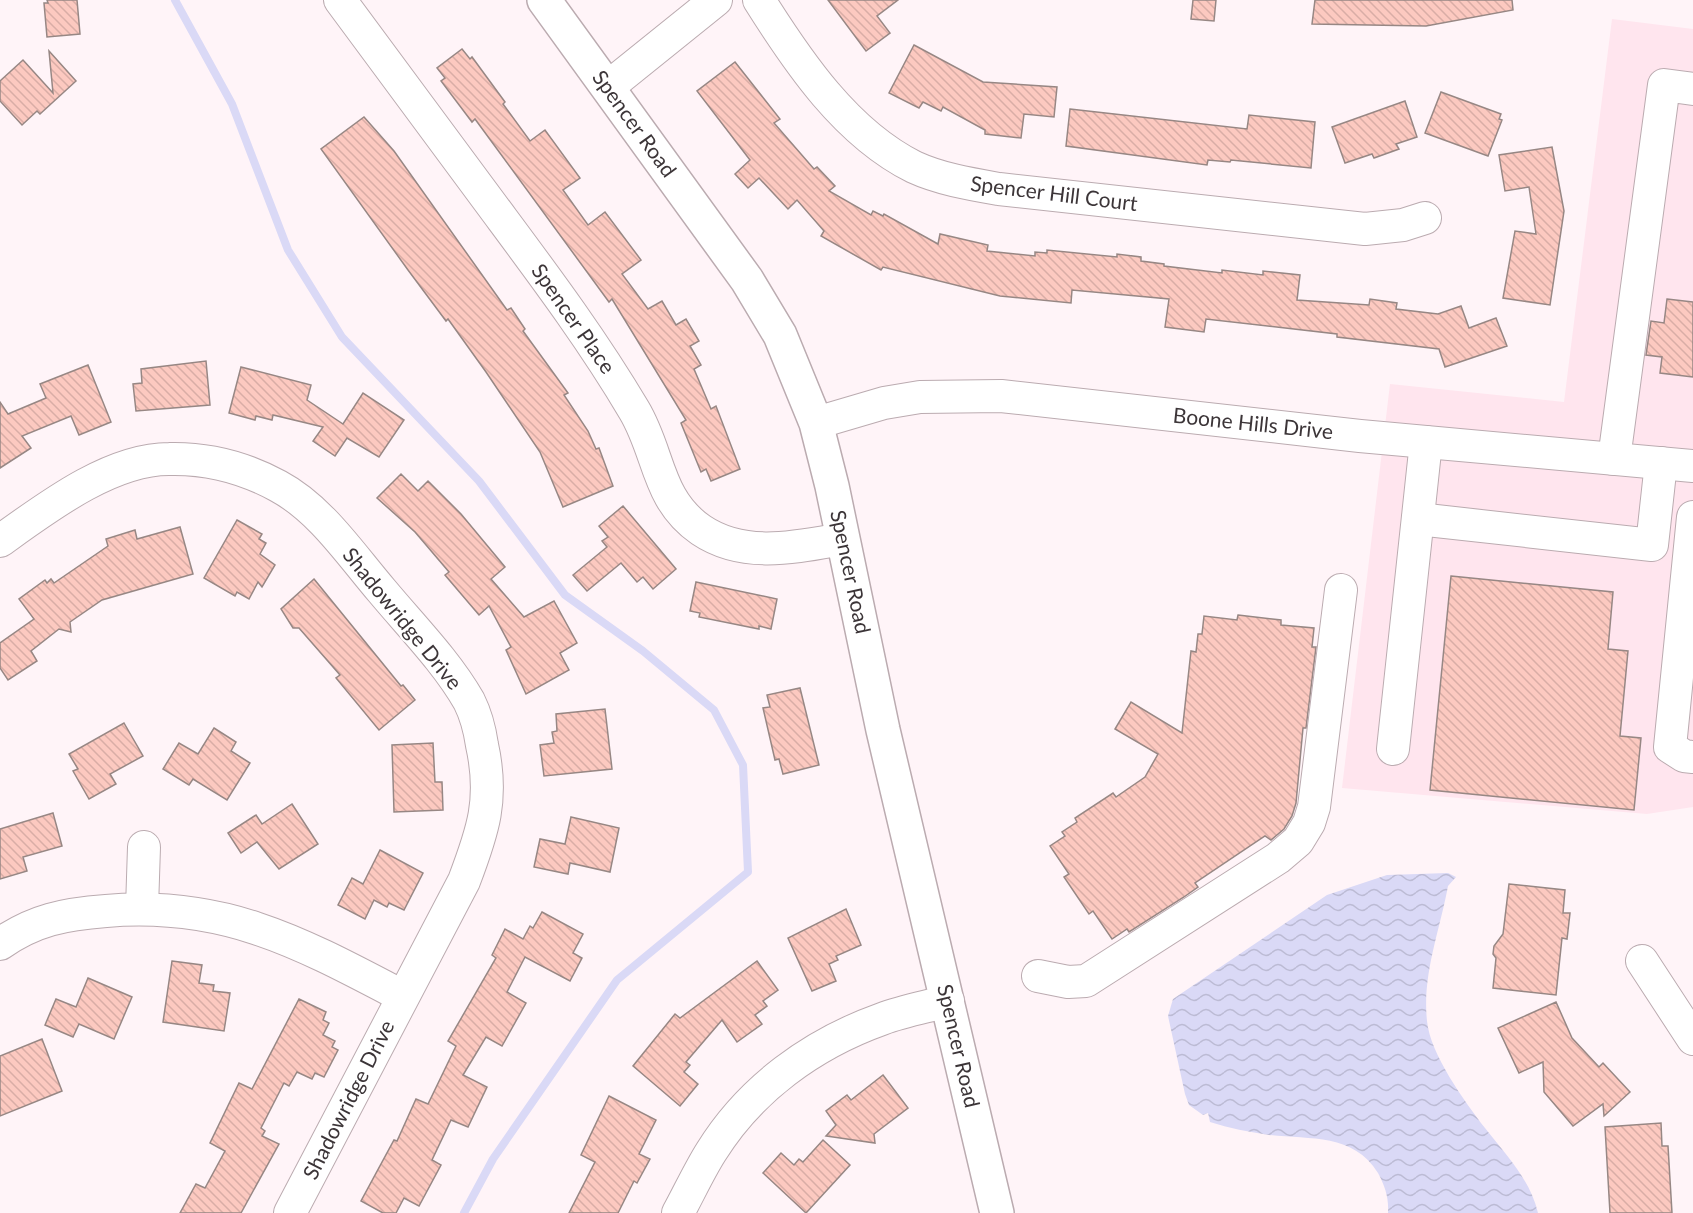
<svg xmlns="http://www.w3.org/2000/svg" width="1693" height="1213" font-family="Lato,sans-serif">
<defs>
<pattern id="water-waves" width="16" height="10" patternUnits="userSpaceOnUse" patternTransform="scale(1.5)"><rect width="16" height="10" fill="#dad9f6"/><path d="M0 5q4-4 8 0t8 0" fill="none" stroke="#bcbbd4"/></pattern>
<pattern id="building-back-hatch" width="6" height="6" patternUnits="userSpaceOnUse" patternTransform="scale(1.5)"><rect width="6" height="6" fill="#fcc9c0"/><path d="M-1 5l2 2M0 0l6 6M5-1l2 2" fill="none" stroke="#d9ada6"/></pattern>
</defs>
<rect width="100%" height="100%" fill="#fff4f8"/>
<polygon fill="#ffe5ee" points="1612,19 1693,29 1693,807 1647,814 1342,788 1390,384 1564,402"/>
<path fill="url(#water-waves)" d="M1448 873 1456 877 1448 886C1440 930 1422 975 1427 1021 1430 1054 1465 1102 1485 1128 1506 1155 1530 1179 1538 1213H1388C1389 1198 1385 1186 1378 1173 1353 1133 1310 1140 1269 1135 1249 1132 1229 1128 1210 1122L1208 1113 1203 1115 1189 1105 1185 1094 1168 1016 1173 999 1327 895 1387 875Z"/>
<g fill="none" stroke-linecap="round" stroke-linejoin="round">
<polyline stroke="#dad9f6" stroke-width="8" points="175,0 232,104 288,250 342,337 479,481 565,595 643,651 714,710 743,765 748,872 617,980 493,1159 464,1213"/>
</g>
<g fill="url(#building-back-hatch)" stroke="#978784" stroke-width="1.5">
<polygon points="47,0 77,0 80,34 47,37 44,3 48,3"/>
<polygon points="828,0 898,0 877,16 890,33 866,51"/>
<polygon points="1193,0 1216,0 1214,21 1191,19"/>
<polygon points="1315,0 1512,0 1513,10 1426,26 1312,24"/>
<polygon points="914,45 983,82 1057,87 1054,117 1024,114 1021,138 985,134 985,130 943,107 941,111 923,102 919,108 889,93"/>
<polygon points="462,49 470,59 472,57 505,102 503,104 530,141 545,130 580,178 563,190 588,225 605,212 641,260 622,274 648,309 662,301 676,325 686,319 699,341 690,346 701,365 694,369 711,409 716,406 740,469 711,481 706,469 701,472 681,423 686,420 612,299 609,302 475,119 472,122 441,81 445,78 437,68"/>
<polygon points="49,51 76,81 40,114 37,111 22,125 0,101 0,81 23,60 53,93"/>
<polygon points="735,62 780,119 774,123 814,169 817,167 835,186 829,191 871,215 873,211 883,216 884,214 938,244 940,234 988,245 987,251 1035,256 1035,252 1047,253 1047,250 1117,257 1117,254 1141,257 1141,261 1164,264 1164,266 1222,273 1222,270 1263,275 1263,271 1300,275 1297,300 1369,305 1370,299 1397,303 1396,309 1438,314 1461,306 1469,328 1496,318 1507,346 1445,367 1439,349 1337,337 1337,334 1206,319 1204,332 1165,327 1169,299 1072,290 1071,303 1000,296 883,267 881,270 821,236 824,231 797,200 788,209 759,178 748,188 735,174 750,160 697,91"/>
<polygon points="1441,92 1501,114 1499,119 1502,120 1488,156 1425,133"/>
<polygon points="1405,101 1417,137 1396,144 1399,149 1374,158 1372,154 1345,163 1332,127"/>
<polygon points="1070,109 1247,129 1249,115 1315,122 1311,168 1231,160 1230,162 1208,160 1207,165 1066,146"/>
<polygon points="364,117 394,151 507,310 511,308 525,329 523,331 568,393 564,395 588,431 596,449 599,448 613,486 563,507 540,452 486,372 448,319 446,321 408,270 321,149"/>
<polygon points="1552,147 1564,211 1550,305 1503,298 1515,231 1536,234 1529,187 1505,191 1499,155"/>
<polygon points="1667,299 1693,302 1693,377 1660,373 1662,357 1646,355 1651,321 1664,323"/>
<polygon points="206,361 210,405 136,411 133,384 142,383 141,369"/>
<polygon points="88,365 111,422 79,435 71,416 22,436 31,448 0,468 0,402 8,414 46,398 40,384"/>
<polygon points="241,367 311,385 307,400 343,424 363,393 404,420 379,457 347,438 335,456 313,441 323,427 273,415 272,420 256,416 255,420 229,413"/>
<polygon points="401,474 418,491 428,481 461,514 505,567 491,579 524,617 554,601 577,643 560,653 569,670 526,694 506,650 511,647 489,606 479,615 445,575 449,572 415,532 377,498"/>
<polygon points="623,506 676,569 653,589 643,577 637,582 621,563 587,591 573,575 607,547 602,541 608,537 599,526"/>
<polygon points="237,520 262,534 259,539 266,543 260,554 275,565 262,587 258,582 249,599 237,592 235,596 204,578"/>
<polygon points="180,527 193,574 102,600 70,622 71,632 59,629 31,651 37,661 8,680 0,668 0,643 34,619 19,599 45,580 47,583 51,579 54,583 108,546 106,539 135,530 137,539"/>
<polygon points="1451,576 1613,592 1608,649 1628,651 1620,736 1641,738 1634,810 1430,790"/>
<polygon points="314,579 401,686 403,685 415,700 379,730 336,678 340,675 299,628 293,628 281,609"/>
<polygon points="696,582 777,599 771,629 759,626 759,629 699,617 700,613 690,611"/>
<polygon points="1238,615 1281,620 1281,625 1314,628 1312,647 1316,647 1306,728 1303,728 1296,803 1292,816 1284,829 1271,840 1265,836 1195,883 1198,887 1184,897 1129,932 1127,929 1112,939 1093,911 1089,914 1064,877 1069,874 1050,846 1065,836 1062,832 1077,822 1075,818 1113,793 1116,797 1145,777 1158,754 1115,729 1131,702 1182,733 1191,651 1196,652 1198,634 1202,634 1204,616 1237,620"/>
<polygon points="800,688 819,765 783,774 779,759 775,760 763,708 770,707 767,695"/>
<polygon points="605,709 612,769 544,776 540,745 554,743 552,732 557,731 556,714"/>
<polygon points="124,723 143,756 110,774 116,784 89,799 73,771 78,769 69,754"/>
<polygon points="214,728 236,742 231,751 250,763 227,800 193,779 189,785 163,769 179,743 198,754"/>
<polygon points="433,743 435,782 442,782 443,810 394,812 392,745"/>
<polygon points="292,804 318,844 279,869 257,842 241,853 228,833 256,815 262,824"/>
<polygon points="53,813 62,846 23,857 27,871 0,879 0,829"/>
<polygon points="571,817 619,828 610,872 570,863 568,874 534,867 540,839 565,844"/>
<polygon points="380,850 423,873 404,910 389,903 387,907 374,900 365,919 338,905 352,878 363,884"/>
<polygon points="1509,884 1565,890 1563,913 1570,913 1567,939 1562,938 1556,995 1493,988 1496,958 1493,954 1494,946 1503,934"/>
<polygon points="846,909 861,945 836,956 838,960 829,964 836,981 812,991 788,938"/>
<polygon points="542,912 583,934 573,953 582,958 570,981 525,957 507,992 526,1003 502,1046 486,1037 463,1075 487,1087 468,1127 451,1120 432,1160 441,1165 419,1206 404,1198 396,1213 383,1213 361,1201 394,1140 397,1141 416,1099 428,1104 456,1046 448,1041 496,958 492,955 505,929 523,939 530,926 533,928"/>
<polygon points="172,961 202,965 199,983 214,985 213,991 230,993 224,1031 163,1022"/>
<polygon points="757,961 778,990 763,1001 767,1006 755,1015 762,1024 737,1042 722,1020 686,1062 690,1065 684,1072 698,1084 680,1106 633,1066 675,1014 680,1018"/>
<polygon points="88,978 132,997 114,1039 79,1024 73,1037 45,1025 56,999 76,1007"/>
<polygon points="299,999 326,1012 323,1020 329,1023 323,1035 335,1041 332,1047 338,1050 324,1077 315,1073 312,1079 297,1072 289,1086 284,1083 261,1128 265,1131 262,1136 279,1144 241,1213 180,1213 196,1184 205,1188 225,1151 210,1143 239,1083 252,1089"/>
<polygon points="1556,1002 1572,1038 1599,1067 1603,1063 1630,1092 1604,1116 1603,1104 1573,1126 1544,1092 1543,1062 1519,1073 1498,1028"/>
<polygon points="42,1039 62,1091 0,1116 0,1056"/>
<polygon points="883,1075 908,1108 874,1134 875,1143 826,1136 836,1125 826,1111 847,1095 851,1100"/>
<polygon points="609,1096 656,1120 639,1154 650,1159 637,1183 634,1181 618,1213 569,1213 595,1162 581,1155"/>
<polygon points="1661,1123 1662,1146 1668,1146 1672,1213 1610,1213 1605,1127"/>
<polygon points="823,1140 850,1165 806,1213 763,1173 781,1153 794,1165 799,1159 803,1162"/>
</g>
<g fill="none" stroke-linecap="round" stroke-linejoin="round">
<g stroke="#bbabb0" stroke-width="34">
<g id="minor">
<path d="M340 0C391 69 443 139 494 208 543 274 592 339 634 410 660 453 656 499 701 530 744 559 796 547 842 539"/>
<path d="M759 0C798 62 846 133 914 167 940 179 970 184 999 189L1365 229 1403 225 1425 218"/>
<polyline points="608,87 716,0"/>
<polyline points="816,423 884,403 920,397 1001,396 1360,436 1693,466"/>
<polyline points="1614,459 1664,85 1693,89"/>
<polyline points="1693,517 1670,747 1684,756 1693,757"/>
<polyline points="1418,519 1652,545 1661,463"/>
<path d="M0 541C46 508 110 459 169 459 207 458 245 468 278 486 321 509 351 555 382 591 412 627 446 661 469 701 475 713 480 731 482 745 494 799 483 831 464 881L290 1213"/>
<polyline points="1393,749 1426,442"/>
<polyline points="142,908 144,847"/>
<path d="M0 944C34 920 65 914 106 911 225 901 301 943 402 996"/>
<polyline points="1642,961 1693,1039"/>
<polyline points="1038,976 1068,982 1086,981 1278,858 1298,841 1309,823 1314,807 1341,590"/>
<path d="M678 1213C689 1193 699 1171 711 1152 750 1089 812 1044 882 1019 903 1011 926 1007 948 1001"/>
</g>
</g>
<g stroke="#bbabb0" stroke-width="36">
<polyline id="major" points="544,0 747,280 780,335 816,423 832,486 883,730 997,1213"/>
</g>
<use href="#minor" stroke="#fff" stroke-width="32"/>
<use href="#major" stroke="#fff" stroke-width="33"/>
</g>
<g text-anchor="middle" stroke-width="4.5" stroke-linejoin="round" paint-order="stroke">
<g font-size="21" fill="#3c3538" stroke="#fff">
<text transform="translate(634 124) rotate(54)" y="7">Spencer Road</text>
<text transform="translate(1054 194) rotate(7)" y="7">Spencer Hill Court</text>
<text transform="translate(573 319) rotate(55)" y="7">Spencer Place</text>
<text transform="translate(1253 424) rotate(6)" y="7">Boone Hills Drive</text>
<text transform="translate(850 572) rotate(78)" y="7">Spencer Road</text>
<text transform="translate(402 619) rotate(51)" y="7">Shadowridge Drive</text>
<text transform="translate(958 1046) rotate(77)" y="7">Spencer Road</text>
<text transform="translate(349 1100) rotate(-63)" y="7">Shadowridge Drive</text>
</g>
</g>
</svg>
